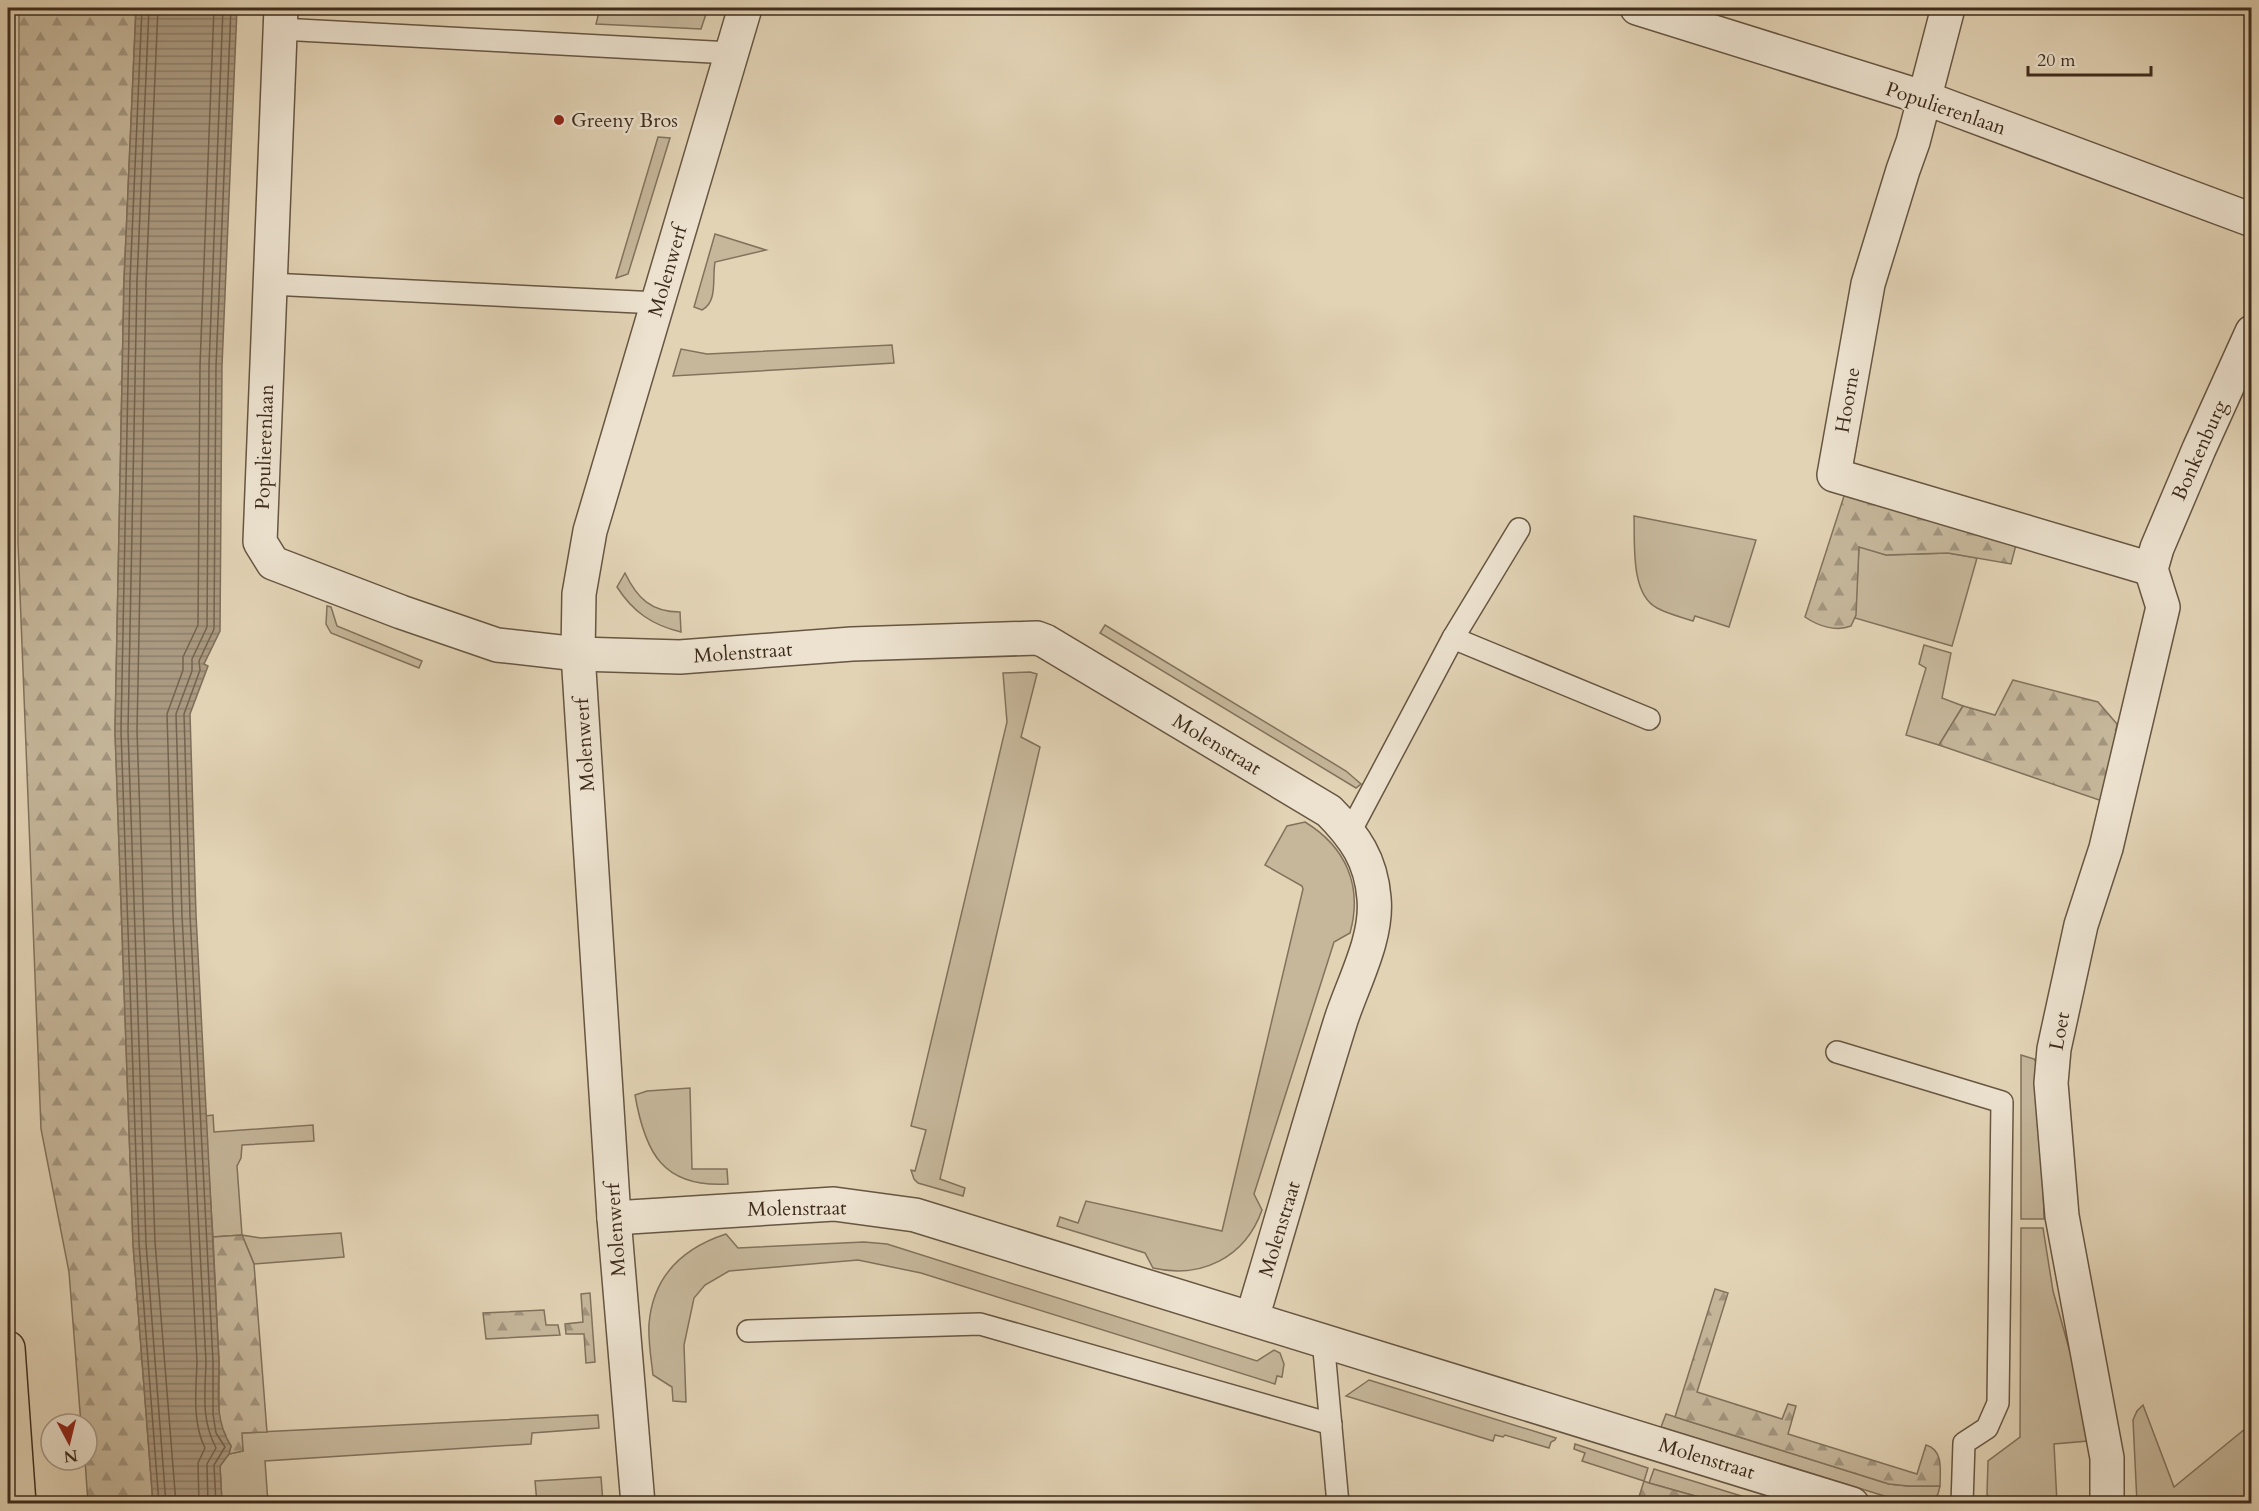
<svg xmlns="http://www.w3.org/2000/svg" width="2259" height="1511" font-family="Cardo,serif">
<defs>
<pattern id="forest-firs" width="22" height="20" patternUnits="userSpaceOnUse" patternTransform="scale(1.5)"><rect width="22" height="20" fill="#c6b79b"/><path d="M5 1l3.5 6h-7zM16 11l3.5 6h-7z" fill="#a2957e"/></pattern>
<pattern id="water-rules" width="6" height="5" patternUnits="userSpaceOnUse" patternTransform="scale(1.5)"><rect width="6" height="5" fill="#aa9a81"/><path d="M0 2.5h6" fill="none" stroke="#8c7e69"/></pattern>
</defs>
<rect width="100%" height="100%" fill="#e2d3b5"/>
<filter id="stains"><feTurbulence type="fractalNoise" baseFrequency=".00333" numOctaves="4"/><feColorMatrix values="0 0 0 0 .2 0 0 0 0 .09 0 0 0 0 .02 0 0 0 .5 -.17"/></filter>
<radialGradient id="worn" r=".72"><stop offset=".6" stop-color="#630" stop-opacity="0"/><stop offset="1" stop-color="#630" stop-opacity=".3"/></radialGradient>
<g fill="#c6b79b" stroke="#82725c" stroke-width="1.5">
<polygon points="600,8 708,8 701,29 596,24"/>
<polygon points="658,137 670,138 628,274 616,278"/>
<path d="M715 234 766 250 715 262C712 278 718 302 702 310L694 307Z"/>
<polygon points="892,345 894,363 673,376 681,349 707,354"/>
<path d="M1634 516 1756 540 1729 627 1695 616 1693 621C1681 617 1668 614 1657 608 1630 594 1635 542 1634 516Z"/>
<polygon points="1859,546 1886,555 1948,553 1977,558 1952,646 1855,618"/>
<path d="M625 573C637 598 651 612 680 612L681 632C652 625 633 612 617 587Z"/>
<polygon points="327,606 331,607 337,626 422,661 419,668 331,633 326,624"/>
<polygon points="1105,625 1346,771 1361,784 1356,788 1100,633"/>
<polygon points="1924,645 1951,653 1942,698 1963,706 1939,745 1906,735 1926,668 1919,664"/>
<polygon points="1030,672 1037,674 1021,737 1040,747 940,1179 965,1188 963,1196 918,1183 914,1179 911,1170 915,1171 926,1130 911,1126 1007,722 1003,673"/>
<path d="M1305 822C1346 847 1363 886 1350 933L1334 942 1254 1194 1262 1210C1245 1258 1201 1279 1153 1268L1145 1253 1057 1226 1060 1217 1078 1223 1086 1201 1222 1231 1303 889 1302 886 1265 865 1287 826Z"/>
<polygon points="2021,1055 2034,1059 2040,1068 2044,1219 2021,1219"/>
<path d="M690 1088 692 1169H727L728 1184C663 1188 645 1153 635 1095L647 1091Z"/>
<polygon points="213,1115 214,1132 313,1125 314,1141 242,1145 241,1158 237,1166 242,1235 261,1238 341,1233 344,1257 254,1264 242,1235 213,1237 205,1116"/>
<polygon points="2021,1228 2043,1228 2053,1291 2073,1363 2088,1441 2054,1444 2057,1503 1991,1503 1987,1494 1988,1461 2020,1437"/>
<path d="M726 1234 738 1248 864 1242 887 1244 1257 1361 1274 1350 1280 1353 1284 1364 1282 1377 1277 1376 1275 1384 921 1273 858 1260 729 1271 705 1285 694 1298 684 1345 686 1402 673 1401 672 1387 653 1375C651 1358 648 1340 649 1324 653 1276 683 1248 726 1234Z"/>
<polygon points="1369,1380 1556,1438 1555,1440 1551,1442 1549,1448 1505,1435 1503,1437 1495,1435 1493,1441 1346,1396"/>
<polygon points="2143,1405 2174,1487 2251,1424 2251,1503 2137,1503 2133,1420 2137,1411"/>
<polygon points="1666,1414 1889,1484 1908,1486 1940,1486 1938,1494 1932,1503 1907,1503 1661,1427"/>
<polygon points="598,1415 599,1428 532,1433 531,1444 265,1461 268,1503 222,1503 220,1466 229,1454 243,1451 241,1433"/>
<polygon points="1575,1444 1648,1468 1644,1481 1582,1461 1585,1453 1574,1449"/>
<polygon points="1654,1469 1764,1503 1720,1503 1649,1483"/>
<polygon points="601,1477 603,1503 537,1503 535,1481"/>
</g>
<g fill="url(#forest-firs)" stroke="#82725c" stroke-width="1.5">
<polygon points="19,8 136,8 124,281 115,731 133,1244 153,1503 88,1503 85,1460 87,1460 87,1424 81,1424 69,1272 41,1129 18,543"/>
<path d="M1845 493 2017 541 2011 564 1948 553 1886 555 1859 547 1856 615 1851 626C1836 632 1818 626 1805 617Z"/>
<polygon points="2013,680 2098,702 2117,724 2105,802 1939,745 1963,706 1995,715"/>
<polygon points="242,1235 254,1264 267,1432 242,1433 243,1451 229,1454 231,1446 222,1431 219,1413 219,1362 213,1237"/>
<path d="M1715 1289 1728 1293 1697 1392 1782 1419 1788 1404 1796 1406 1788 1434 1917 1474 1926 1445C1944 1450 1940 1471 1940 1486H1908L1889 1484 1675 1417Z"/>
<polygon points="590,1293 595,1362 586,1363 584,1334 566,1334 565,1324 583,1322 581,1294"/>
<polygon points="544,1310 546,1325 558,1325 560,1335 486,1339 483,1313"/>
<polygon points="1644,1481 1649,1483 1720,1503 1637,1503"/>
</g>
<path fill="url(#water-rules)" stroke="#7f6e59" stroke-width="1.5" d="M136 8H237L222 366 220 631 204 664 208 666 190 714 196 915 219 1362C219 1393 214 1419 231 1446L229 1454 220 1466 222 1503H153L133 1244 115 731 124 281Z"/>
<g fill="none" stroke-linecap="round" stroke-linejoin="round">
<g stroke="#74634e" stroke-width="1.5">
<polyline points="142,8 130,281 121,731 139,1243 159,1504"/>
<polyline points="149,8 137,281 128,731 146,1243 166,1504"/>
<polyline points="158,8 146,282 137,731 155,1242 176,1504"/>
<path d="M199 1504 198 1463 205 1448C192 1422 196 1390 197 1362L173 916 167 714 183 670V657L198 625 200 366 214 8"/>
<path d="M208 1504 207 1464 216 1448C201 1419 205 1394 206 1362L182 916 176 714 192 671V659L207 627 209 366 223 8"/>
<polyline points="216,1504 214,1465 225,1447 216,1433 213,1414 213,1362 190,915 184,714 200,670 199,661 214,629 216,366 231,8"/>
</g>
<g stroke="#675642" stroke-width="24">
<g id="lane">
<polyline points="280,29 731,53"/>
<polyline points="270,284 658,303"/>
<polyline points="1453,638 1649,719"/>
<polyline points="1350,832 1453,638 1519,529"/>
<polyline points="1837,1052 2002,1102 1998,1403 1987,1428 1964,1443 1962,1504"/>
<polyline points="748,1331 980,1324 1331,1424"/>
<polyline points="1323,1339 1338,1504"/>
</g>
</g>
<g stroke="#675642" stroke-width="36">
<g id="street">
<path d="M281 8 260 542 273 563 401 612 497 645 578 654 680 657 852 644 1037 638 1045 641 1329 811C1355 837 1371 860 1374 898 1378 938 1353 983 1341 1020 1310 1119 1282 1219 1252 1318"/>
<polyline points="1637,8 1925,98 2252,220"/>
<polyline points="1948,8 1913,142 1903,170 1868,284 1834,475 2151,569"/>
<polyline points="2151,569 2157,548 2199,449 2252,332"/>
<polyline points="614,1218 834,1204 915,1215 1852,1504"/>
<polyline points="638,1504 614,1218 578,654 579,594 590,531 745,8"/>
<polyline points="2107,1504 2107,1458 2062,1216 2051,1083 2054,1049 2081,925 2106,848 2163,607 2151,569"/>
</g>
</g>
<g stroke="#3e2c1c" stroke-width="36">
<polyline id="highway" points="8,1348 19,1504"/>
</g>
<use href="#lane" stroke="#ece2cf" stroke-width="21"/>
<use href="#street" stroke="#ece2cf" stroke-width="33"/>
<use href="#highway" stroke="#e2d3b5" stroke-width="33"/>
</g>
<circle fill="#8f2418" stroke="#ece2cf" stroke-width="2" cx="559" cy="120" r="6"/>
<g text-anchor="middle" stroke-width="5" stroke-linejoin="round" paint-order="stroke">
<g font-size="20" fill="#3e2c1c" stroke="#ece2cf">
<text transform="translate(1946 108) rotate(19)" y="7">Populierenlaan</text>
<text transform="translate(667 271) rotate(-74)" y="7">Molenwerf</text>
<text transform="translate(1847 400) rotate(-80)" y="7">Hoorne</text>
<text transform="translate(264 447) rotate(-88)" y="7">Populierenlaan</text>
<text transform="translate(2199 450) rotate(-66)" y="7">Bonkenburg</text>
<text transform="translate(743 652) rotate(-4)" y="7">Molenstraat</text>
<text transform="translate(1217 744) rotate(31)" y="7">Molenstraat</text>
<text transform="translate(584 745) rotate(-94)" y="7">Molenwerf</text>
<text transform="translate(2059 1031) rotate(-79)" y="7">Loet</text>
<text transform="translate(797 1208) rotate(-1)" y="7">Molenstraat</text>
<text transform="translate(1279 1229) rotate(-73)" y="7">Molenstraat</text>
<text transform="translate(615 1230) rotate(-94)" y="7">Molenwerf</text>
<text transform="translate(1707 1458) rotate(17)" y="7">Molenstraat</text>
</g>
<g font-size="20" fill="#3e2c1c" stroke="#ece2cf" text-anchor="start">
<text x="571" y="127">Greeny Bros</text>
</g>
</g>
<rect width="2259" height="1511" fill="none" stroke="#e2d3b5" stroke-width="30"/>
<rect x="9" y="9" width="2241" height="1493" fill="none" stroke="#3e2c1c" stroke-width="3"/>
<rect x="15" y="15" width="2229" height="1481" fill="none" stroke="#3e2c1c" stroke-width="1.5"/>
<g transform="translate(69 1442) rotate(173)"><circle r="28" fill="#ece2cf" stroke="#a69987" stroke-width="1.5"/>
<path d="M0-4.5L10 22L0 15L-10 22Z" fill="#8f2418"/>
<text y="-9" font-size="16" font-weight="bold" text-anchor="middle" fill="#3e2c1c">N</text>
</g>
<path d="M2028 66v9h123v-9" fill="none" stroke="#3e2c1c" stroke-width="3"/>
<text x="2037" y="66" font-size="18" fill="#3e2c1c" stroke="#ece2cf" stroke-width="4.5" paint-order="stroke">20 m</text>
<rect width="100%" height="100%" filter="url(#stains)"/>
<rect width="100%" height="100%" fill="url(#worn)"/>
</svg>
